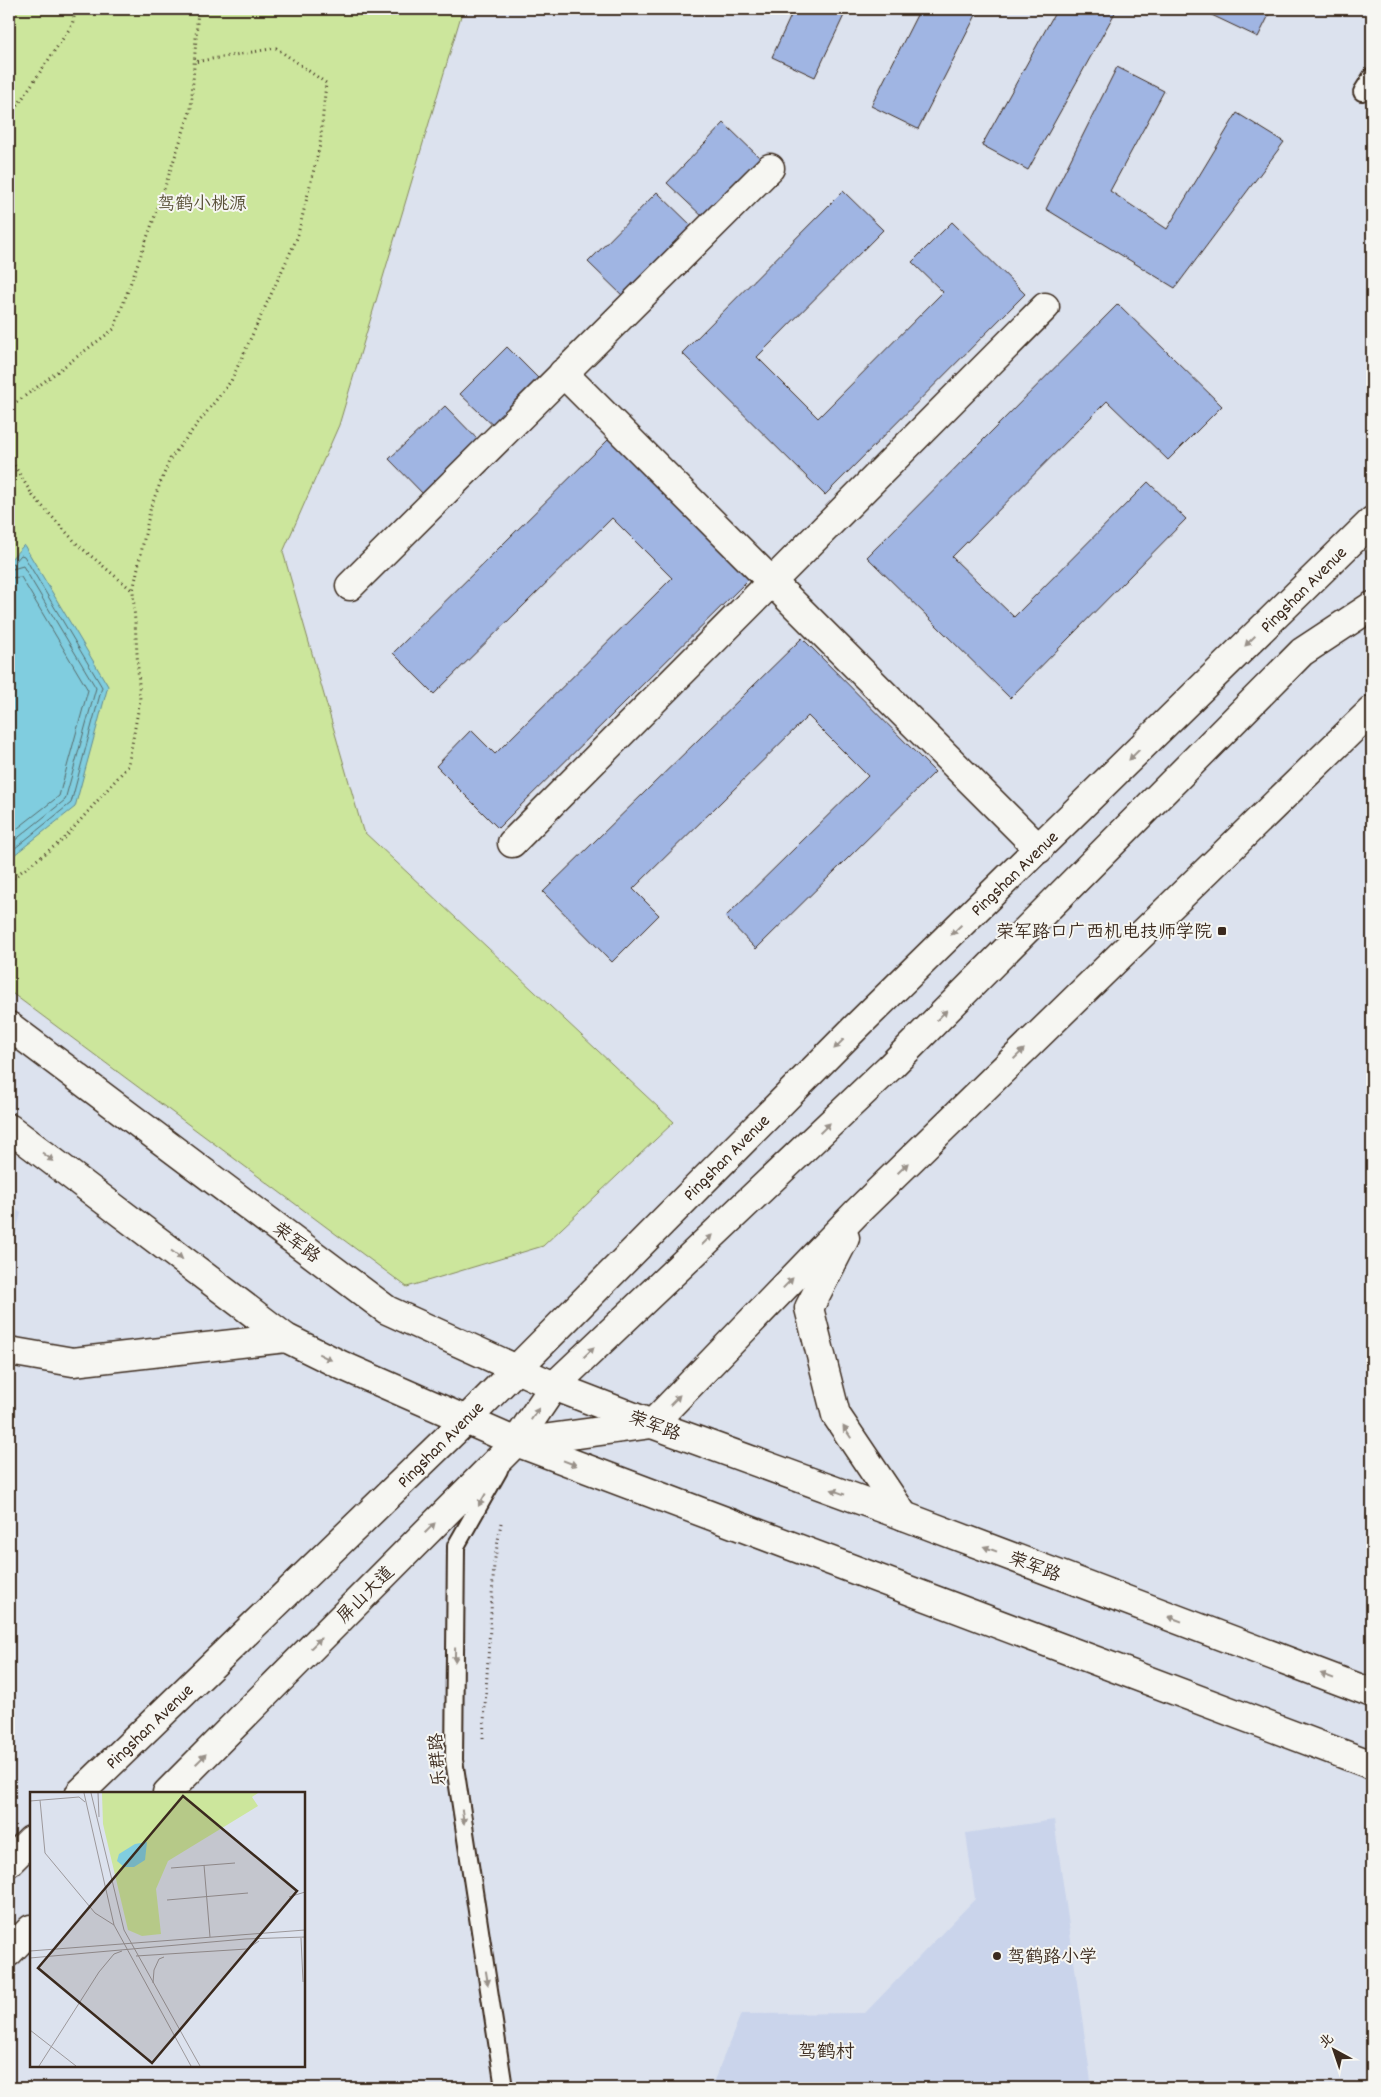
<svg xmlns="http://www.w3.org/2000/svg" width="1381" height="2097" font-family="Dekko,'LXGW WenKai TC',sans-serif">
<rect width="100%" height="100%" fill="#dce2ee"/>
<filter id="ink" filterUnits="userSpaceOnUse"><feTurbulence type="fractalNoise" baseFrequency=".02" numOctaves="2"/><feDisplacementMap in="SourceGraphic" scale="10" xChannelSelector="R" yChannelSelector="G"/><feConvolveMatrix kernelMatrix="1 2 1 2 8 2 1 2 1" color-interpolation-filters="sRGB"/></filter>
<g filter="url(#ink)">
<g fill="#cad4eb">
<polygon points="9,1205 21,1213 9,1258"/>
<polygon points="1054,1820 1092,2088 711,2088 741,2014 865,2013 975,1899 966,1833"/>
</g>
<polygon fill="#cce69c" stroke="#84885d" points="9,9 463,9 339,425 283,552 363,831 674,1122 543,1246 407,1287 9,991"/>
<polygon fill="#80cddf" stroke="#648c92" points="24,545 108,686 75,807 9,859 9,561"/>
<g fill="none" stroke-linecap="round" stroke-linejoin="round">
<g stroke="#576b6b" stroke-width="1">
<polyline points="9,564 14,563 21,555 24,556 102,687 71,803 9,853"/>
<polyline points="9,570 23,566 96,688 65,800 9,845"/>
<polyline points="9,578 21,577 88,690 59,796 9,835"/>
</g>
</g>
<g fill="#a0b5e3" stroke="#3b2a1e">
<polygon points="794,9 847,9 815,77 772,57"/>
<polygon points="920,9 979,9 918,129 871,106"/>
<polygon points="1057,9 1117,9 1028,170 982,145"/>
<polygon points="1199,9 1272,9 1258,37"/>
<polygon points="1117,67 1164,91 1110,191 1167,229 1237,113 1284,142 1175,288 1046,209"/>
<polygon points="724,123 762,160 705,219 667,183"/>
<polygon points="843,191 883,230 757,357 818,418 943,292 912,262 952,222 1025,294 825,495 682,353"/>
<polygon points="657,192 696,230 627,300 588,262"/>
<polygon points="1118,304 1222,406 1168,460 1107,401 952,557 1014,617 1148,482 1186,519 1010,698 867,557"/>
<polygon points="507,347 546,386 500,432 460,394"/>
<polygon points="445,406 485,447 429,500 389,459"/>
<polygon points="609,439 749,579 498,828 436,766 471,730 495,754 672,578 612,518 434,694 393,653"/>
<polygon points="802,638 935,772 756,949 725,917 868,776 808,716 633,889 659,915 612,962 543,892"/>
</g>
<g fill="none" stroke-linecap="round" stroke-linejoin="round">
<g stroke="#3b2a1e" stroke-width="20">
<g id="lane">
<polyline points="1362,92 1372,76"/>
<polyline points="499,1470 456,1546 454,1760 504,2088"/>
</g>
</g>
<g stroke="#3b2a1e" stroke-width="31">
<g id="street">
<polyline points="563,373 1039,849"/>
<polyline points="350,586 770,168"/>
<polyline points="512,843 1045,307"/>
<polyline points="9,1351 73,1362 286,1338"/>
</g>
</g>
<g stroke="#3b2a1e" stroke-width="31">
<g id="secondary">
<polyline points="9,1026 387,1310 554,1386 652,1424 904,1516 1372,1693"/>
<polyline points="9,1128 286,1338 341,1365 516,1442 1372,1765"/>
<polyline points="845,1238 809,1308 836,1415 904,1516"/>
<polyline points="520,1442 652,1424 858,1211 1372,710"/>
</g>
</g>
<g stroke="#3b2a1e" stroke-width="31">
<g id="primary">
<polyline points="80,1793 466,1420 857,1026 1372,521"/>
<polyline points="167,1793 516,1442 554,1386 890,1067 1302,652 1372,606"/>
<polyline points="9,1862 31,1840"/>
<polyline points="9,1952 31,1929"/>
</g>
</g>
<g stroke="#3b2a1e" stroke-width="3" stroke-dasharray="1 4" stroke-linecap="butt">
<polyline points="9,118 72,25 76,9"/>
<polyline points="9,408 114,329 156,213 191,109 198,9"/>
<polyline points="9,457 33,496 78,545 133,591"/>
<polyline points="9,881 64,839 128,766 140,700 133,591 151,506 170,459 231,381 297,238 320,145 326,83 276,48 194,62"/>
<polyline points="483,1738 494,1564 501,1523"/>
</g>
<use href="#lane" stroke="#f6f6f2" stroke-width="16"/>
<use href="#street" stroke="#f6f6f2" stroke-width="28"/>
<use href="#secondary" stroke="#f6f6f2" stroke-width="28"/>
<use href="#primary" stroke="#f6f6f2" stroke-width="28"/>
</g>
<defs><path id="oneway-solid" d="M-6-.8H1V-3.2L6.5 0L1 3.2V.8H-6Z" transform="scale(1.25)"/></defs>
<g fill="#989088">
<use href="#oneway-solid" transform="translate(1250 641) rotate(135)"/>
<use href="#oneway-solid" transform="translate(1134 755) rotate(135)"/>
<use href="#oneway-solid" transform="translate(956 930) rotate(136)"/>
<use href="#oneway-solid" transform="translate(942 1015) rotate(-45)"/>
<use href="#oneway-solid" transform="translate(839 1044) rotate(135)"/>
<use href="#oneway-solid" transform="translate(1019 1054) rotate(-44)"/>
<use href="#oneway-solid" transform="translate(825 1128) rotate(-44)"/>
<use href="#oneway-solid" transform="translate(48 1157) rotate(37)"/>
<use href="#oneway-solid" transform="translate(903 1168) rotate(-44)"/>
<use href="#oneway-solid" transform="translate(707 1240) rotate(-44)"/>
<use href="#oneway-solid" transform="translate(177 1255) rotate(37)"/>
<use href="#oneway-solid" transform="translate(788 1283) rotate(-46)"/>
<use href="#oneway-solid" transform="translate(589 1352) rotate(-44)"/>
<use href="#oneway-solid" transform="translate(325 1357) rotate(26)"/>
<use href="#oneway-solid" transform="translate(675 1400) rotate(-46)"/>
<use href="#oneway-solid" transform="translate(535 1414) rotate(-56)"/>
<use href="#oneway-solid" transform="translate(847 1432) rotate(-124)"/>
<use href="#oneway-solid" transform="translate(570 1463) rotate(21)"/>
<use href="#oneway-solid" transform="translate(838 1492) rotate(-160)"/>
<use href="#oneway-solid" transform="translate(482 1500) rotate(120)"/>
<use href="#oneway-solid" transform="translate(430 1528) rotate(-45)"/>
<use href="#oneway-solid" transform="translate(990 1549) rotate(-159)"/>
<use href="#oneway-solid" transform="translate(1175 1619) rotate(-159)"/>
<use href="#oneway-solid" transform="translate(316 1643) rotate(-45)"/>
<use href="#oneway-solid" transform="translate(455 1655) rotate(91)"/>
<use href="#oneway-solid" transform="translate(1327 1676) rotate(-159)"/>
<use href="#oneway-solid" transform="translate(201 1759) rotate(-45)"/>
<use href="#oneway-solid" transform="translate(463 1817) rotate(81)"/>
<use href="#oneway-solid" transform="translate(487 1978) rotate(81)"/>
</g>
</g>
<g fill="#3b2a1e" stroke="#f6f6f2" stroke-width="2">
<rect x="1217" y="926" width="10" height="10" rx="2.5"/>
<circle cx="997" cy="1956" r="5"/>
</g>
<g text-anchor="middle" stroke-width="4" stroke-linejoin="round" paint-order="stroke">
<g font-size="18" fill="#585037" stroke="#f6f6f2">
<text x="202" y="209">驾鹤小桃源</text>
</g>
<g font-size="18" fill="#3b2a1e" stroke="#f6f6f2">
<text transform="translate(1303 589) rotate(-45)" y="6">Pingshan Avenue</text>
<text transform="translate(1014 873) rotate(-44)" y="6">Pingshan Avenue</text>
<text transform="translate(726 1157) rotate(-45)" y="6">Pingshan Avenue</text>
<text transform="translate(297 1242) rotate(37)" y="6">荣军路</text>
<text transform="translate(655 1425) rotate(21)" y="6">荣军路</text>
<text transform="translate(440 1444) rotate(-45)" y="6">Pingshan Avenue</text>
<text transform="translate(1035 1566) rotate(21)" y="6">荣军路</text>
<text transform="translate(365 1594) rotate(-45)" y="6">屏山大道</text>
<text transform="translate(149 1726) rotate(-44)" y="6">Pingshan Avenue</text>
<text transform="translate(437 1760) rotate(-94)" y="6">乐群路</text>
</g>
<g font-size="18" fill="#3b2a1e" stroke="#f6f6f2" text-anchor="end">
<text x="1212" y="937">荣军路口广西机电技师学院</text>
<text x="1007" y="1962" text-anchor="start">驾鹤路小学</text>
</g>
<g font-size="19" fill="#3b2a1e" stroke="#f6f6f2">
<text x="826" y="2057">驾鹤村</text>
</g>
</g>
<g transform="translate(30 1792)">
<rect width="275" height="275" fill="#dce2ee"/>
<path d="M72 1H228L222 5 228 14 138 69 126 97 131 142 112 144 98 138 73 32Z" fill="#cce69c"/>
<path d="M117 50 115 68 104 75H94L87 69 89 62 105 52Z" fill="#80cddf"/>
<path fill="none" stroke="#9c989b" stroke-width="1" d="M54 1 84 133 161 274M61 1 94 138 170 274M68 1 69 25M10 8 15 61 65 121 84 133M0 9 49 5 55 10M174 73 180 145M141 76 205 71M259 105 275 100M137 108 218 101M271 146 273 190M0 159 275 138M106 164 217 157 229 149M0 166 215 147 275 145M123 191 124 178 129 167 134 165M0 238 46 274M9 274 69 180 84 162 92 159"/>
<path fill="#3b2a1e" fill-opacity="0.15" stroke="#3b2a1e" stroke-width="2.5" d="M153 4 267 99 122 271 8 176Z"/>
<rect width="275" height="275" fill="none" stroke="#3b2a1e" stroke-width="2.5"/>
</g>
<rect width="1381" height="2097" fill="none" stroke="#f6f6f2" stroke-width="30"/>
<rect x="15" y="15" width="1351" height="2067" fill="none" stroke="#3b2a1e" stroke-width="2" filter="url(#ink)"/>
<g transform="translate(1334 2050) rotate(320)" stroke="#f6f6f2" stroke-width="4" paint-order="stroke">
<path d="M0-4L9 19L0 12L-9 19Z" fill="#3b2a1e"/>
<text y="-8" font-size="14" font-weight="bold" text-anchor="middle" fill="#3b2a1e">北</text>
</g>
</svg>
